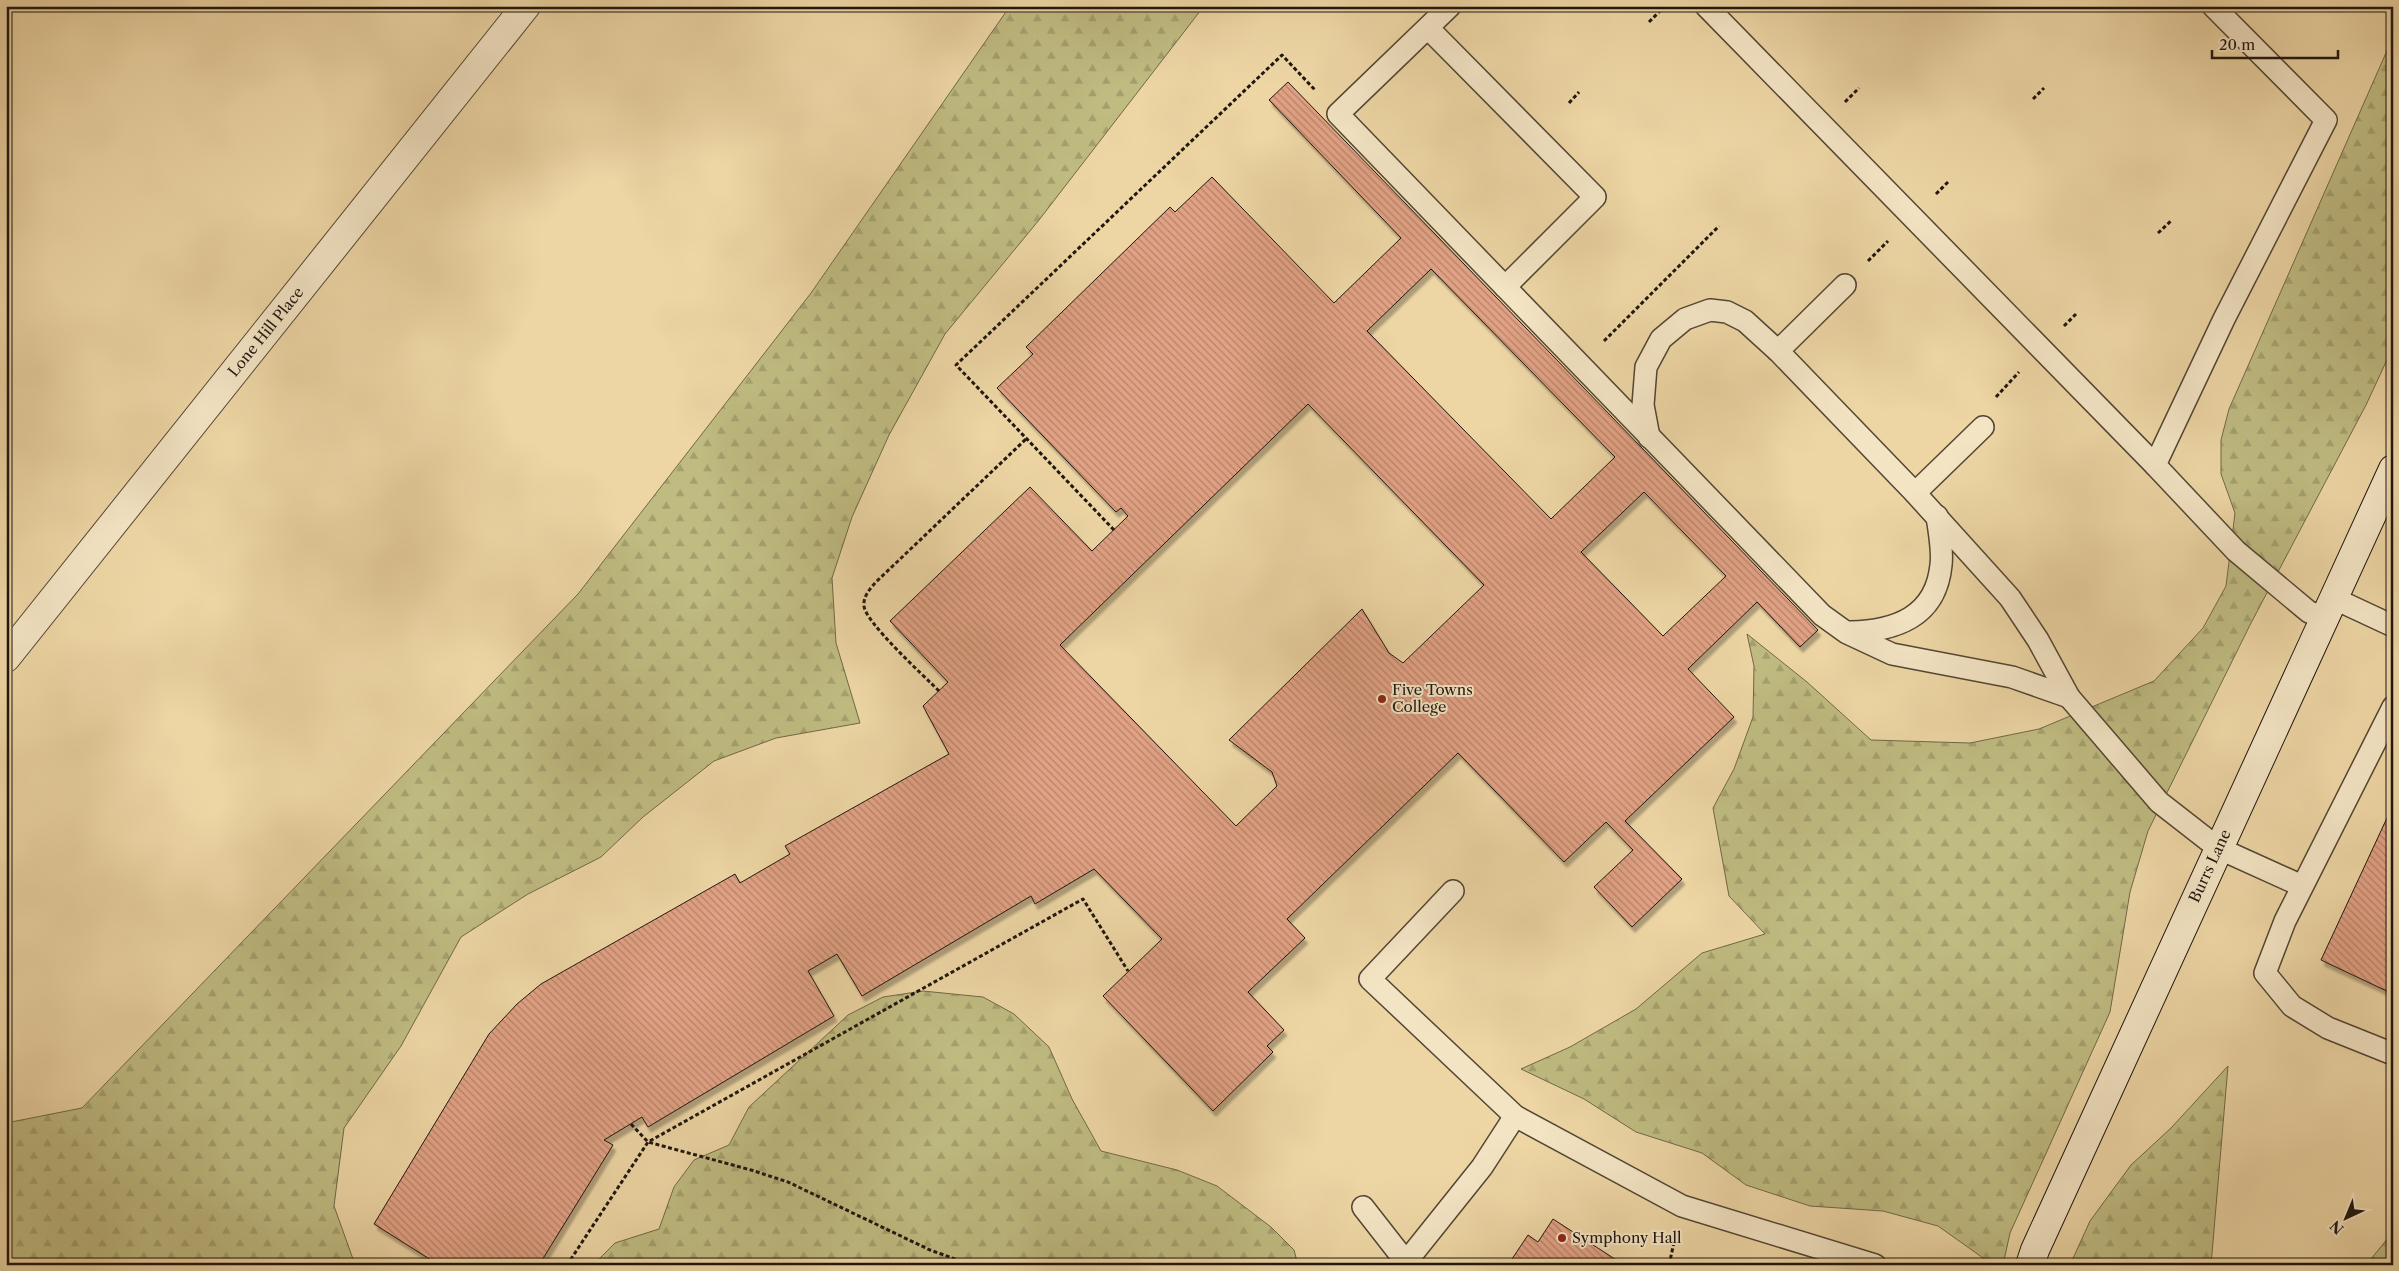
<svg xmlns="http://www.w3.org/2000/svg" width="2399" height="1271" font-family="'Libre Caslon Text',serif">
<defs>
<pattern id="forest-firs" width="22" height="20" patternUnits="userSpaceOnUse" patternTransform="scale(1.25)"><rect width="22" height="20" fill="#bfbb81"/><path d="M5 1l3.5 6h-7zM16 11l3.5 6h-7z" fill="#a4a06e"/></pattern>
<pattern id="building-back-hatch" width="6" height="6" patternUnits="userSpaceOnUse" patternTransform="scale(1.25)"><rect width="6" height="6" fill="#e1a184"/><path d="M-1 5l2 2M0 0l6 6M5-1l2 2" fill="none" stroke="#b6826a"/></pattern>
<filter id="shadow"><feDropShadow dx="3" dy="5.5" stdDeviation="1" flood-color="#0004"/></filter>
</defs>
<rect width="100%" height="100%" fill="#edd5a4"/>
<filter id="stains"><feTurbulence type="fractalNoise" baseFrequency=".004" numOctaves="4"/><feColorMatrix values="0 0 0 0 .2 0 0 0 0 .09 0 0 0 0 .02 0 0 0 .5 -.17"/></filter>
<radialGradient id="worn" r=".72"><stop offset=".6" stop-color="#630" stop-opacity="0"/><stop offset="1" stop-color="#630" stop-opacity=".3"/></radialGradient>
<g fill="url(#forest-firs)" stroke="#706848">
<polygon points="1010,6 1204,6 1039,220 945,334 889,435 852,517 832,578 836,643 860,723 776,738 714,761 643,817 601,857 528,894 461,937 401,1046 344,1128 334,1206 353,1259 358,1265 6,1265 6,1123 82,1108 578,594 811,293"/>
<polygon points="2393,37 2393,347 2366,405 2250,625 2148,831 2130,892 2110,1012 2010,1233 2003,1265 1993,1265 1938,1226 1883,1211 1810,1206 1746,1185 1702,1153 1636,1132 1584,1099 1521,1069 1570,1047 1636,1009 1702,953 1765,934 1729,896 1713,808 1734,769 1753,717 1754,666 1747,634 1807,682 1871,740 1970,743 2039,729 2154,681 2203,628 2226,586 2235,513 2221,474 2221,440 2229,409"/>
<polygon points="923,991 983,997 1014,1014 1049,1047 1072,1099 1101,1151 1177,1170 1217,1186 1271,1227 1294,1250 1298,1265 593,1265 615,1243 659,1229 674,1187 694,1160 729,1145 749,1107 848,1015 883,997"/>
<polygon points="2228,1066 2211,1265 2070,1265 2090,1221 2131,1165 2171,1128"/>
<polygon points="2393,1232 2393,1265 2366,1265"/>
</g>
<g fill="url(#building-back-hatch)" stroke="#20160f" fill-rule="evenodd" filter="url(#shadow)">
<path d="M1288 82 1818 630 1800 647 1757 602 1688 669 1734 717 1625 821 1682 879 1632 927 1594 887 1633 850 1606 822 1564 862 1458 753 1287 919 1305 938 1248 992 1284 1030 1267 1046 1273 1052 1213 1111 1103 996 1162 939 1094 869 1035 904 1031 896 862 996 837 954 808 971 834 1016 648 1127 642 1117 604 1140 613 1145 539 1265H439L374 1224 489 1034 517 1004 541 984 735 874 740 883 790 854 785 846 949 754 923 706 948 682 890 621 1030 487 1092 551 1128 516 1121 508 1116 512 997 388 1033 354 1026 347 1170 207 1175 212 1212 177 1334 303 1401 238 1269 100ZM1431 269 1615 457 1551 519 1367 331ZM1308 404 1484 585 1403 663 1389 653 1362 609 1229 740 1272 772 1277 786 1236 826 1060 645ZM1644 492 1726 576 1663 636 1581 552Z"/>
<polygon points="2393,805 2393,994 2321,960"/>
<polygon points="1553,1219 1621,1263 1620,1265 1508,1265 1528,1235 1538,1242"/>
</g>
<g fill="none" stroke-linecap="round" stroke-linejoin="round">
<g stroke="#534634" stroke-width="24">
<g id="lane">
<polyline points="1450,6 1338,114 1822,615 1847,633 1892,654 2012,677 2069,697"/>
<polyline points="1706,6 2155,465"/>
<polyline points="2213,6 2326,120 2224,319 2155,465 2236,551 2309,612 2324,617"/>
<polyline points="1428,28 1595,197 1505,287"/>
<polyline points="1778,351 1845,285"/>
<polyline points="1649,437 1643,405 1646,367 1661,339 1685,319 1710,310 1727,312 1745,321 1778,351 1915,493 2010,598 2038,640 2069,697 2159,802 2218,848 2302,886"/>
<polyline points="1915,493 1983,427"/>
<polyline points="2333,598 2393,626"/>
<path d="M1850 632C1895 631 1936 617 1941 565 1943 550 1939 531 1937 516"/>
<polyline points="2393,707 2285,921 2265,973 2292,1006 2328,1028 2393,1054"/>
<polyline points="1453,891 1370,979 1515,1116 1682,1206 1875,1265"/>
<polyline points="1363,1207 1406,1262 1482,1167 1515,1116"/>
</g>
</g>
<g stroke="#534634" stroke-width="30">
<polyline id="street" points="6,658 526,6"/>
</g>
<g stroke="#20160f" stroke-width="30">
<polyline id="secondary" points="2030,1265 2035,1250 2393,469"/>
</g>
<g stroke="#20160f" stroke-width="3" stroke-dasharray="4 2.5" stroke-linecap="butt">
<polyline points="2126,9 2128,6"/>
<polyline points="1649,22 1665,6"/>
<polyline points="2033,99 2044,88"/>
<polyline points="1845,102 1859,88"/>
<polyline points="1569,103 1579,92"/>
<polyline points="1936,194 1948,182"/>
<polyline points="2158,233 2172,220"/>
<polyline points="1868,261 1888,241"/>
<polyline points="2064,326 2076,314"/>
<polyline points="1604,341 1719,226"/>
<polyline points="1996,397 2019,372"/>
<polyline points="1114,530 956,365 1282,55 1315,90"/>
<path d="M939 691C924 676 865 622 864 606 863 596 870 589 876 582L1026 439"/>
<polyline points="631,1124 648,1142 751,1170 788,1182 930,1250 972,1265"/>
<polyline points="567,1265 648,1142 1083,899 1128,971"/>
<polyline points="1669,1265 1675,1238"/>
</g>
<use href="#lane" stroke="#f3e4c4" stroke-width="21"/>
<use href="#street" stroke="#f3e4c4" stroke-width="28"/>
<use href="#secondary" stroke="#f3e4c4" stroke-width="28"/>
</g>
<g fill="#8f2418" stroke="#f3e4c4" stroke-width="2">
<circle cx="1382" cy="699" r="5"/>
<circle cx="1562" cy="1238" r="5"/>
</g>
<g text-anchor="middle" stroke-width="4" stroke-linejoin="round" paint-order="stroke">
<g font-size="15" fill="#20160f" stroke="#f3e4c4">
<text transform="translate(266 332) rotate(-51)" y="5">Lone Hill Place</text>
<text transform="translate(2210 866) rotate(-65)" y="5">Burrs Lane</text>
</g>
<g font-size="15" fill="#20160f" stroke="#f3e4c4" text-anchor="start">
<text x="1392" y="695">Five Towns<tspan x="1392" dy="17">College</tspan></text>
<text x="1572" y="1243">Symphony Hall</text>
</g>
</g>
<rect width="2399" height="1271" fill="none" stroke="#edd5a4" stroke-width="25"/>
<rect x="8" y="8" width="2384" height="1256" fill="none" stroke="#20160f" stroke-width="2.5"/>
<rect x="12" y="12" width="2374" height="1246" fill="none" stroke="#20160f"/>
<g transform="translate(2346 1218) rotate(224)" stroke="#f3e4c4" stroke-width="4" paint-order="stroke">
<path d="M0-4L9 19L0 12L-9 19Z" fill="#20160f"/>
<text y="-8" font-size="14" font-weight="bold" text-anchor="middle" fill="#20160f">N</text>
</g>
<path d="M2212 50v8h126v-8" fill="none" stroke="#20160f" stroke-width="2.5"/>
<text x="2219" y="50" font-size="15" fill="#20160f" stroke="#f3e4c4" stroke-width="4" paint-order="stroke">20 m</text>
<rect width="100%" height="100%" filter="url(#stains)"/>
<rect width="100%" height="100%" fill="url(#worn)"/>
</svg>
